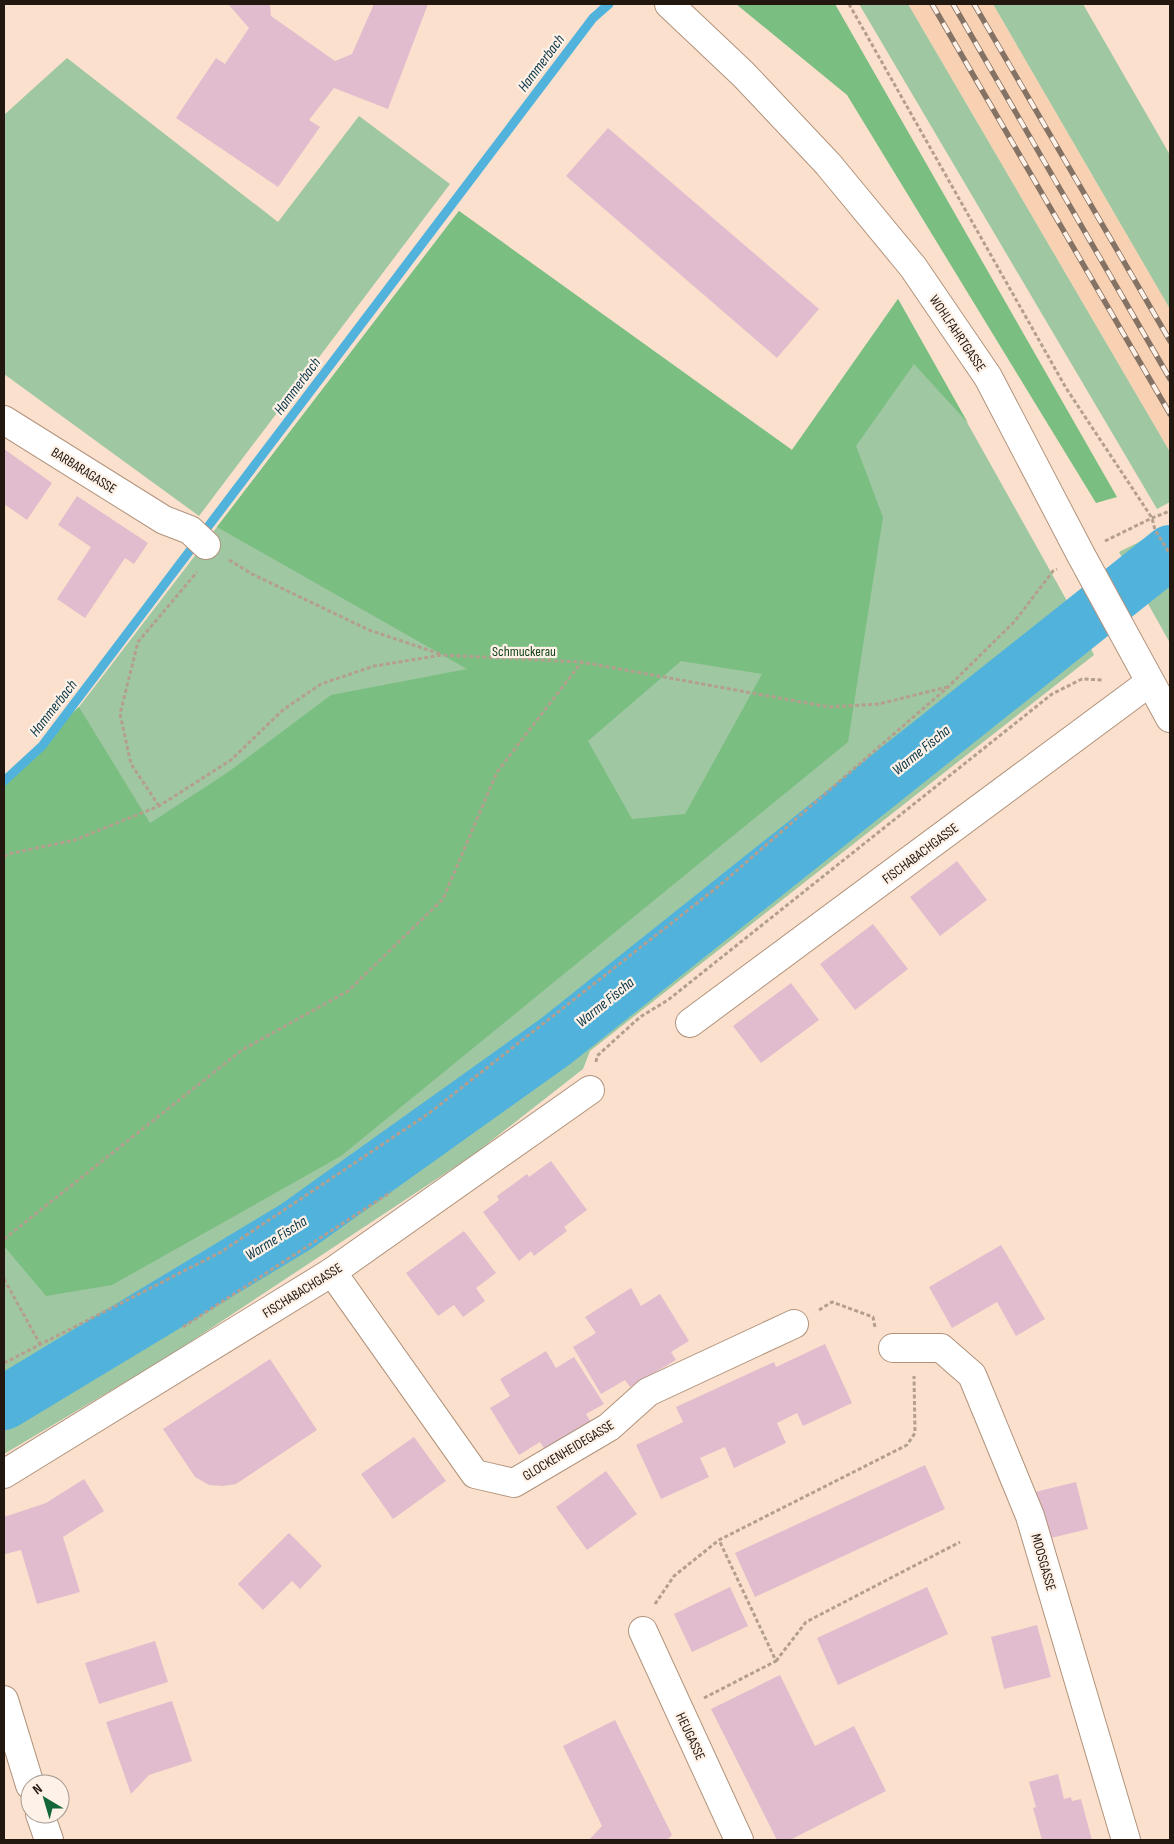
<svg xmlns="http://www.w3.org/2000/svg" width="1174" height="1844" font-family="'Sofia Sans Condensed',sans-serif">
<rect width="100%" height="100%" fill="#fbe1cd"/>
<polygon fill="#f8d1b3" points="908,4 993,4 1170,309 1170,452"/>
<g fill="#9fc7a2">
<polygon points="859,4 908,4 1170,452 1170,502 1157,509"/>
<polygon points="993,4 1083,4 1170,155 1170,309"/>
<polygon points="67,58 278,222 359,116 450,184 199,516 4,374 4,115"/>
<polygon points="459,211 792,450 898,299 1076,617 1094,655 590,1051 583,1069 473,1155 169,1356 4,1454 4,776 79,707"/>
<polygon points="1143,540 1170,585 1170,643 1119,552"/>
</g>
<g fill="#7bbe82" fill-rule="evenodd">
<polygon points="736,4 835,4 1117,497 1096,503 847,95"/>
<path d="M459 211 792 450 898 299 968 423 914 364 856 446 883 517 848 742 341 1156 112 1285 46 1296 4 1246V776L79 707 150 823 227 773 331 695 467 669 217 527ZM681 661 762 674 685 814 632 819 588 741Z"/>
</g>
<g fill="none" stroke-linecap="round" stroke-linejoin="round">
<polyline stroke="#51b3dc" stroke-width="9" points="4,781 42,746 593,18 609,4"/>
<polyline stroke="#51b3dc" stroke-width="54" points="4,1403 297,1226 556,1041 1170,552"/>
</g>
<g fill="#e1bcce">
<polygon points="228,4 270,4 271,16 335,61 352,54 374,4 428,4 388,109 334,88 309,120 320,127 278,187 176,118 216,58 225,64 249,28"/>
<polygon points="608,128 819,309 777,358 566,176"/>
<polygon points="4,449 52,483 27,520 4,504"/>
<polygon points="77,496 148,543 134,564 125,558 85,618 57,599 91,547 58,525"/>
<polygon points="957,861 987,900 940,936 910,897"/>
<polygon points="873,924 908,969 855,1010 820,964"/>
<polygon points="791,983 819,1020 761,1063 733,1026"/>
<polygon points="551,1161 587,1210 564,1227 567,1231 534,1256 531,1251 519,1261 483,1212 499,1200 497,1196 527,1174 529,1177"/>
<polygon points="464,1231 496,1273 476,1288 485,1301 463,1317 454,1305 438,1316 406,1273"/>
<polygon points="1001,1245 1045,1319 1016,1336 997,1302 952,1328 929,1287"/>
<polygon points="631,1288 641,1306 660,1294 689,1341 671,1352 676,1360 630,1387 625,1380 601,1394 573,1347 596,1333 585,1317"/>
<polygon points="825,1344 852,1403 803,1426 797,1413 777,1423 786,1443 734,1468 725,1447 700,1458 709,1477 661,1499 636,1445 683,1422 676,1407 774,1362 776,1367"/>
<polygon points="546,1351 556,1368 574,1357 604,1404 586,1414 591,1422 545,1450 540,1442 519,1455 490,1408 510,1396 500,1379"/>
<polygon points="270,1359 317,1430 236,1484 223,1486 209,1485 195,1477 163,1429"/>
<polygon points="414,1437 446,1481 393,1519 361,1474"/>
<polygon points="925,1465 945,1509 755,1597 735,1553"/>
<polygon points="606,1471 637,1514 587,1550 556,1507"/>
<polygon points="84,1479 104,1511 63,1537 80,1592 37,1604 21,1550 5,1554 4,1550 4,1517 46,1503"/>
<polygon points="1076,1482 1088,1529 1047,1539 1035,1492"/>
<polygon points="289,1533 322,1566 300,1589 292,1581 263,1610 238,1584"/>
<polygon points="730,1587 748,1626 692,1652 674,1614"/>
<polygon points="927,1587 948,1634 838,1685 817,1638"/>
<polygon points="1037,1625 1051,1677 1004,1689 991,1637"/>
<polygon points="155,1641 168,1682 99,1704 85,1663"/>
<polygon points="780,1675 815,1746 854,1726 886,1791 790,1840 777,1840 711,1709"/>
<polygon points="172,1701 192,1761 149,1775 131,1794 106,1722"/>
<polygon points="615,1720 672,1835 667,1840 589,1840 602,1826 563,1746"/>
<polygon points="1058,1774 1064,1799 1071,1797 1072,1801 1081,1799 1092,1840 1042,1840 1033,1808 1036,1807 1029,1782"/>
</g>
<g fill="none" stroke-linecap="round" stroke-linejoin="round">
<g stroke="#b1937c" stroke-width="30">
<g id="minor">
<polyline points="669,4 743,74 828,164 913,267 988,377 1081,555 1170,718"/>
<polyline points="4,420 164,520 190,530 206,545"/>
<polyline points="690,1023 1150,682"/>
<polyline points="332,1272 475,1474 514,1483 609,1427 648,1392 794,1324"/>
<polyline points="893,1348 941,1348 972,1375 1030,1516 1126,1840"/>
<polyline points="4,1474 332,1272 590,1090"/>
<polyline points="643,1631 739,1840"/>
<polyline points="4,1700 30,1785"/>
<polyline points="40,1814 49,1840"/>
</g>
</g>
<g stroke="#b49f8f" stroke-width="3" stroke-dasharray="4 2.5" stroke-linecap="butt">
<polyline points="849,4 1066,388 1152,518 1155,530 1170,554"/>
<polyline points="1105,541 1152,518 1170,511"/>
<polyline points="229,560 252,574 369,630 440,654"/>
<polyline points="159,806 131,764 120,714 138,642 197,572"/>
<polyline points="4,857 8,854 75,840 159,806 231,760 284,709 321,684 374,666 442,655 581,662 829,707 879,704 947,687"/>
<polyline points="596,1062 597,1056 640,1017 668,1000 1052,694 1082,679 1104,680"/>
<polyline points="4,1239 242,1050 348,991 443,899 497,772 581,663"/>
<polyline points="4,1279 40,1344"/>
<polyline points="819,1310 832,1302 873,1317 875,1327"/>
<polyline points="183,1327 391,1192"/>
<polyline points="4,1363 221,1252 428,1114 720,885 948,687 1015,621 1053,571 1057,569"/>
<polyline points="655,1604 674,1576 719,1540 907,1445 915,1433 914,1376"/>
<polyline points="776,1661 806,1622 960,1542"/>
<polyline points="704,1698 776,1661 719,1540"/>
</g>
<use href="#minor" stroke="#fff" stroke-width="28"/>
<g stroke="#847264" stroke-width="5.5">
<g id="rail">
<polyline points="932,4 1170,414"/>
<polyline points="953,4 1170,379"/>
<polyline points="974,4 1170,341"/>
</g>
</g>
<use href="#rail" stroke="#fef1e7" stroke-width="4" stroke-dasharray="11" stroke-linecap="butt"/>
</g>
<g text-anchor="middle" stroke-width="4.5" stroke-linejoin="round" paint-order="stroke">
<g font-size="14" fill="#23180f" stroke="#fef1e7">
<text transform="translate(958 333) rotate(56)" y="5">WOHLFAHRTGASSE</text>
<text transform="translate(84 470) rotate(32)" y="5">BARBARAGASSE</text>
<text transform="translate(920 853) rotate(-37)" y="5">FISCHABACHGASSE</text>
<text transform="translate(302 1290) rotate(-32)" y="5">FISCHABACHGASSE</text>
<text transform="translate(568 1450) rotate(-31)" y="5">GLOCKENHEIDEGASSE</text>
<text transform="translate(1044 1562) rotate(74)" y="5">MOOSGASSE</text>
<text transform="translate(691 1736) rotate(65)" y="5">HEUGASSE</text>
</g>
<g font-size="14" fill="#12421b" stroke="#fef1e7">
<text x="524" y="656">Schmuckerau</text>
</g>
<g font-size="15" font-style="italic" fill="#083647" stroke="#fef1e7">
<text transform="translate(541 63) rotate(-53)" y="5">Hammerbach</text>
<text transform="translate(297 386) rotate(-53)" y="5">Hammerbach</text>
<text transform="translate(53 708) rotate(-52)" y="5">Hammerbach</text>
<text transform="translate(921 750) rotate(-39)" y="5">Warme Fischa</text>
<text transform="translate(605 1002) rotate(-39)" y="5">Warme Fischa</text>
<text transform="translate(276 1238) rotate(-32)" y="5">Warme Fischa</text>
</g>
</g>
<rect width="1174" height="1844" fill="none" stroke="#23180f" stroke-width="10"/>
<g transform="translate(45 1799) rotate(322)"><circle r="24" fill="#fef1e7" stroke="#a69a91"/>
<path d="M0-4L9 19L0 12L-9 19Z" fill="#126637"/>
<text y="-8" font-size="14" font-weight="bold" text-anchor="middle" fill="#23180f">N</text>
</g>
</svg>
